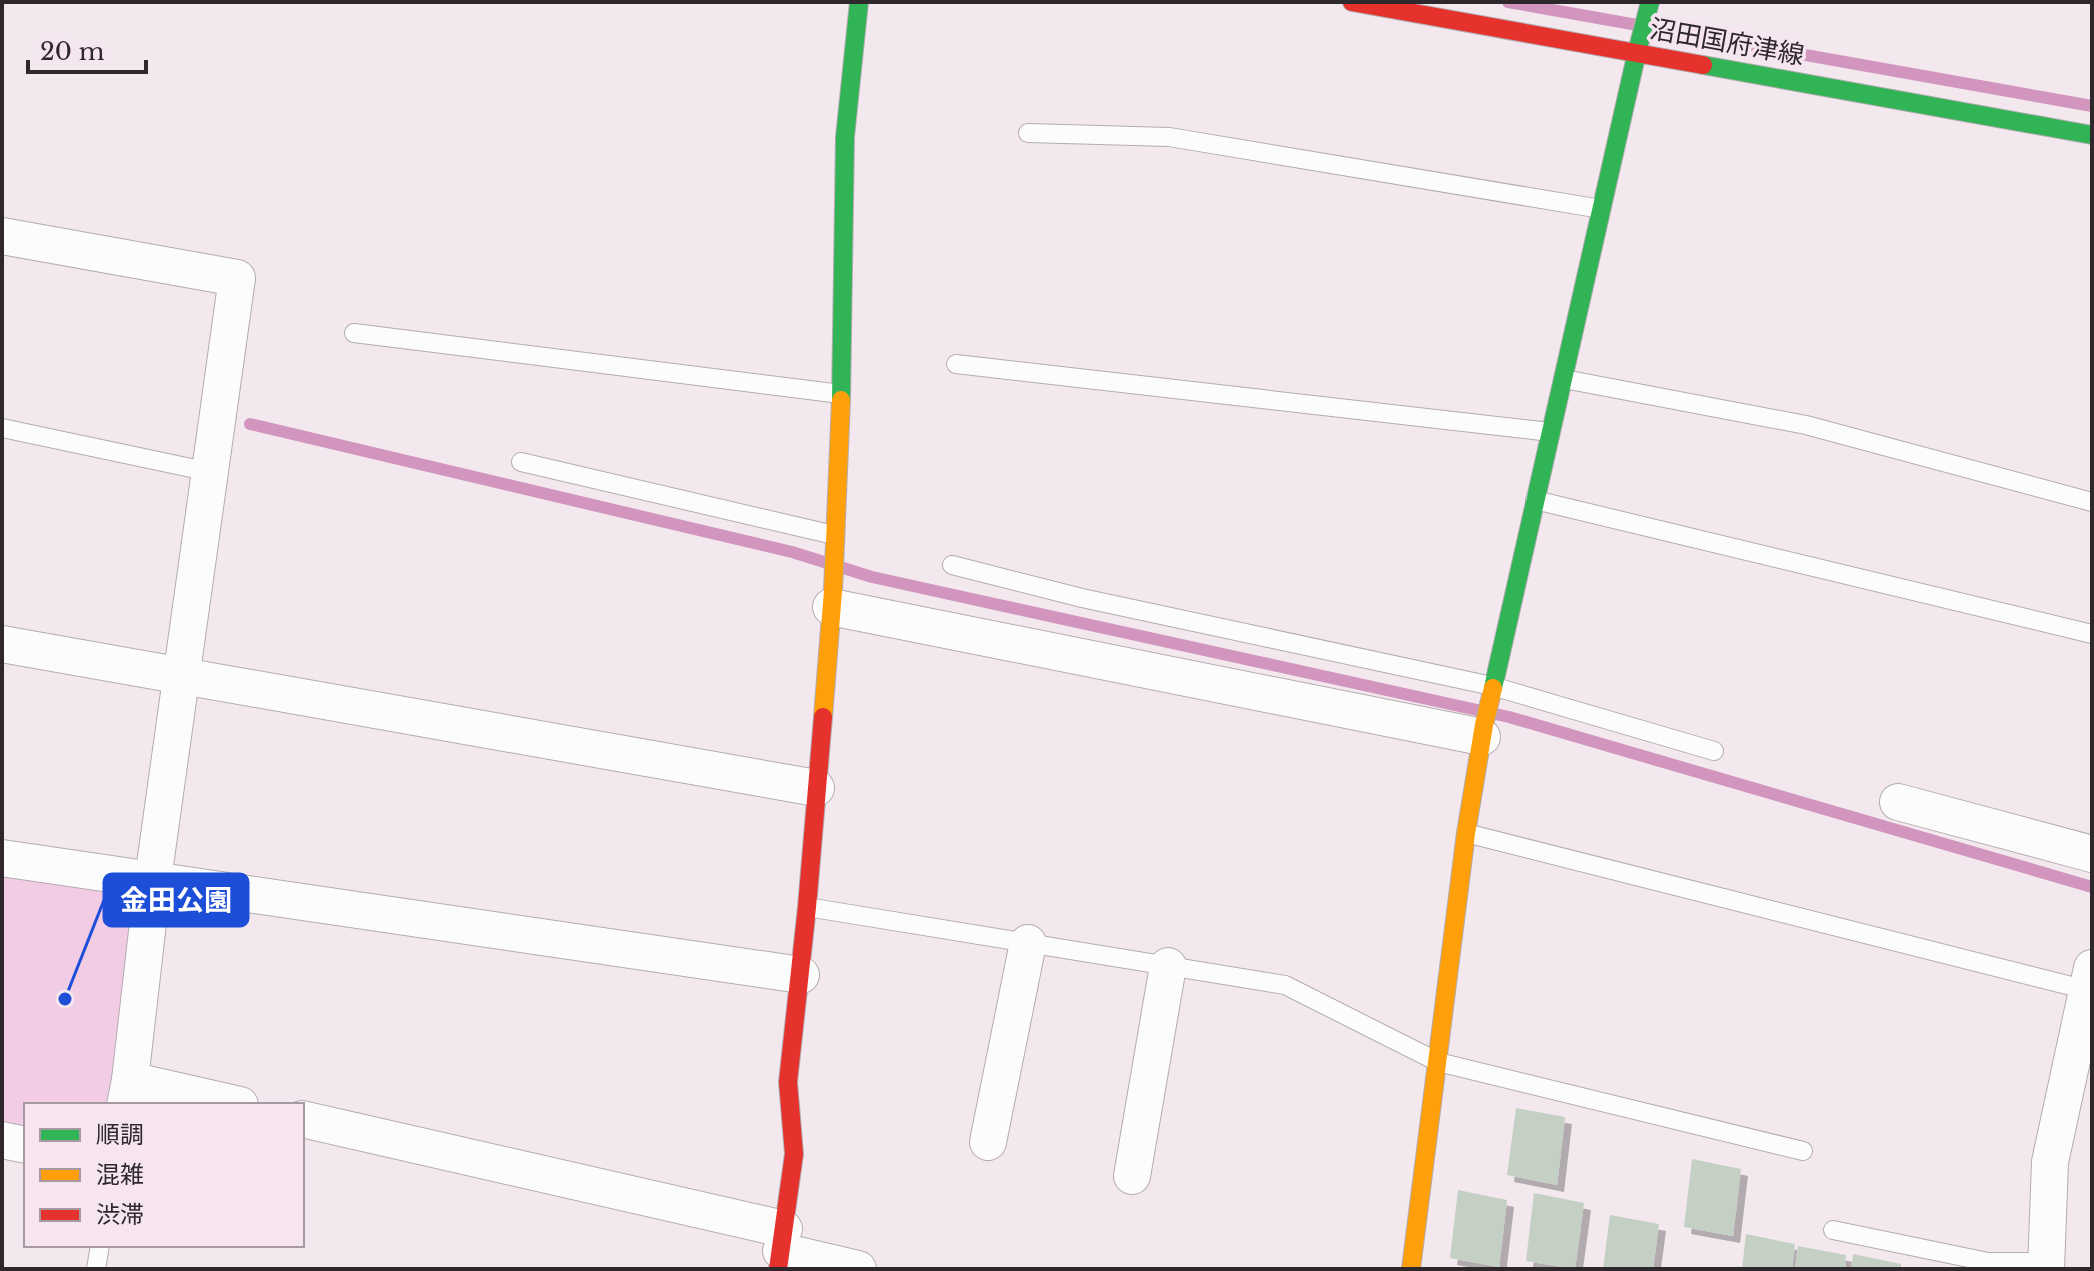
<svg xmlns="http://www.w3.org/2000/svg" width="2094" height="1271" font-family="'Libre Baskerville','Noto Sans JP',serif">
<defs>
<filter id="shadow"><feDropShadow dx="7" dy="7" stdDeviation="0" flood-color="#0004"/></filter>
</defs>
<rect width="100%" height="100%" fill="#f2e8ee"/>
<polygon fill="#f2cce5" points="2,872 146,894 111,1105 26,1105 26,1131 2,1126"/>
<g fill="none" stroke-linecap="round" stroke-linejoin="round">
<g stroke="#d296be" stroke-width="12">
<polyline points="1508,2 2092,106"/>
<polyline points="250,424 792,552 872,577 1509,717 2092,887"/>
</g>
</g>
<g fill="#c5d0c5" filter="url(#shadow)">
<polygon points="1516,1108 1565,1117 1557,1185 1507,1175"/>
<polygon points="1692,1159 1741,1169 1733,1236 1684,1227"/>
<polygon points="1458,1190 1507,1200 1499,1267 1450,1258"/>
<polygon points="1534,1193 1584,1203 1575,1269 1526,1261"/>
<polygon points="1610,1215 1659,1224 1653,1269 1603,1269"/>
<polygon points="1746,1234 1795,1244 1792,1269 1742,1269"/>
<polygon points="1798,1246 1846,1255 1845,1269 1795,1269"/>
<polygon points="1853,1254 1901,1264 1901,1269 1851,1269"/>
</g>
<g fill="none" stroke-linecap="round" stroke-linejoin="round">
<g stroke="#b3acb0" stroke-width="20">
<g id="lane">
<polyline points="1028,133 1169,137 1601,209"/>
<polyline points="354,333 841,394"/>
<polyline points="956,364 1550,432"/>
<polyline points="1564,379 1806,425 2092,502"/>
<polyline points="2,428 210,472"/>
<polyline points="521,462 834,535"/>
<polyline points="1535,500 2092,634"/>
<polyline points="952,565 1082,598 1492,686 1714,751"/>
<polyline points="1466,833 2087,990"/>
<polyline points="807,907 1285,985 1438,1062 1803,1151"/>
<polyline points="1833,1230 1988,1262 2045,1262"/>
<polyline points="96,1269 100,1245"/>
</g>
</g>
<g stroke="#b3acb0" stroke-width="38">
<g id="street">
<polyline points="2,236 237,278 153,879 130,1080 125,1105"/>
<polyline points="831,607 1482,737"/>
<polyline points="2,644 816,788"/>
<polyline points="1898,802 2092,854"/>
<polyline points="2,858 801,975"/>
<polyline points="130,1080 240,1105"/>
<polyline points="302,1119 784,1229"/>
<polyline points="2,1140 26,1145"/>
<polyline points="988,1142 1028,943"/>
<polyline points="1132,1176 1168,966"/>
<polyline points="781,1251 858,1269"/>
<polyline points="2046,1269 2050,1162 2092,968"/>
</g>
</g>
<g stroke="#b3acb0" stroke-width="20">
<g id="fast">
<polyline points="1703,65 2092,135"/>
<polyline points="841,400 845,137 859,2"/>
<polyline points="1493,688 1637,52 1650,2"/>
</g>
</g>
<g stroke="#b3acb0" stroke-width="20">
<g id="slow">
<polyline points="823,717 833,591 841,400"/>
<polyline points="1411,1269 1466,833 1484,725 1493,688"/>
</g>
</g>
<g stroke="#b3acb0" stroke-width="20">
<g id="jam">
<polyline points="1352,2 1703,65"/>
<polyline points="778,1269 794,1154 788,1082 807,907 823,717"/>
</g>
</g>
<use href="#lane" stroke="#fdfcfc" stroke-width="18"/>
<use href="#street" stroke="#fdfcfc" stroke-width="36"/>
<use href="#fast" stroke="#30b455" stroke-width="18"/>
<use href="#slow" stroke="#ff9f0a" stroke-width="18"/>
<use href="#jam" stroke="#e5322d" stroke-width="18"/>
</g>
<g text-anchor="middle" stroke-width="7" stroke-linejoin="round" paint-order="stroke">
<g font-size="26" fill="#2e282c" stroke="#f6e4ef">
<text transform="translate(1727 42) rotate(10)" y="9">沼田国府津線</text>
</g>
</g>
<path fill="none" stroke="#1d4ed8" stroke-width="3" d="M65 999L104 900"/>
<circle fill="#1d4ed8" stroke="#f6e4ef" stroke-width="3" cx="65" cy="999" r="8"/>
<rect fill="#1d4ed8" stroke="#1d4ed8" stroke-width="3" x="104" y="874" width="144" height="52" rx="8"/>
<g font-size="28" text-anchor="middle" font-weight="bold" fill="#fff">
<text x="176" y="910">金田公園</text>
</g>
<rect width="2094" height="1271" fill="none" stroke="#2e282c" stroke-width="8"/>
<rect x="24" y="1103" width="280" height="144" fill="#f6e4ef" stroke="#a699a1" stroke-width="2"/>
<rect x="40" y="1129" width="40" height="12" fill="#30b455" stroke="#a699a1" stroke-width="2"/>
<text x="96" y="1143" font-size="24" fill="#2e282c">順調</text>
<rect x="40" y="1169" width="40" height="12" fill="#ff9f0a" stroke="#a699a1" stroke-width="2"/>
<text x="96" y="1183" font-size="24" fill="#2e282c">混雑</text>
<rect x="40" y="1209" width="40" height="12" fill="#e5322d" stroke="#a699a1" stroke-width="2"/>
<text x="96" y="1223" font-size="24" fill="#2e282c">渋滞</text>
<path d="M28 60v12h118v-12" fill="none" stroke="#2e282c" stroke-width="4"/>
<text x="40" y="60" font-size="24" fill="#2e282c" stroke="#f6e4ef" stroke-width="6" paint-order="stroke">20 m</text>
</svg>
